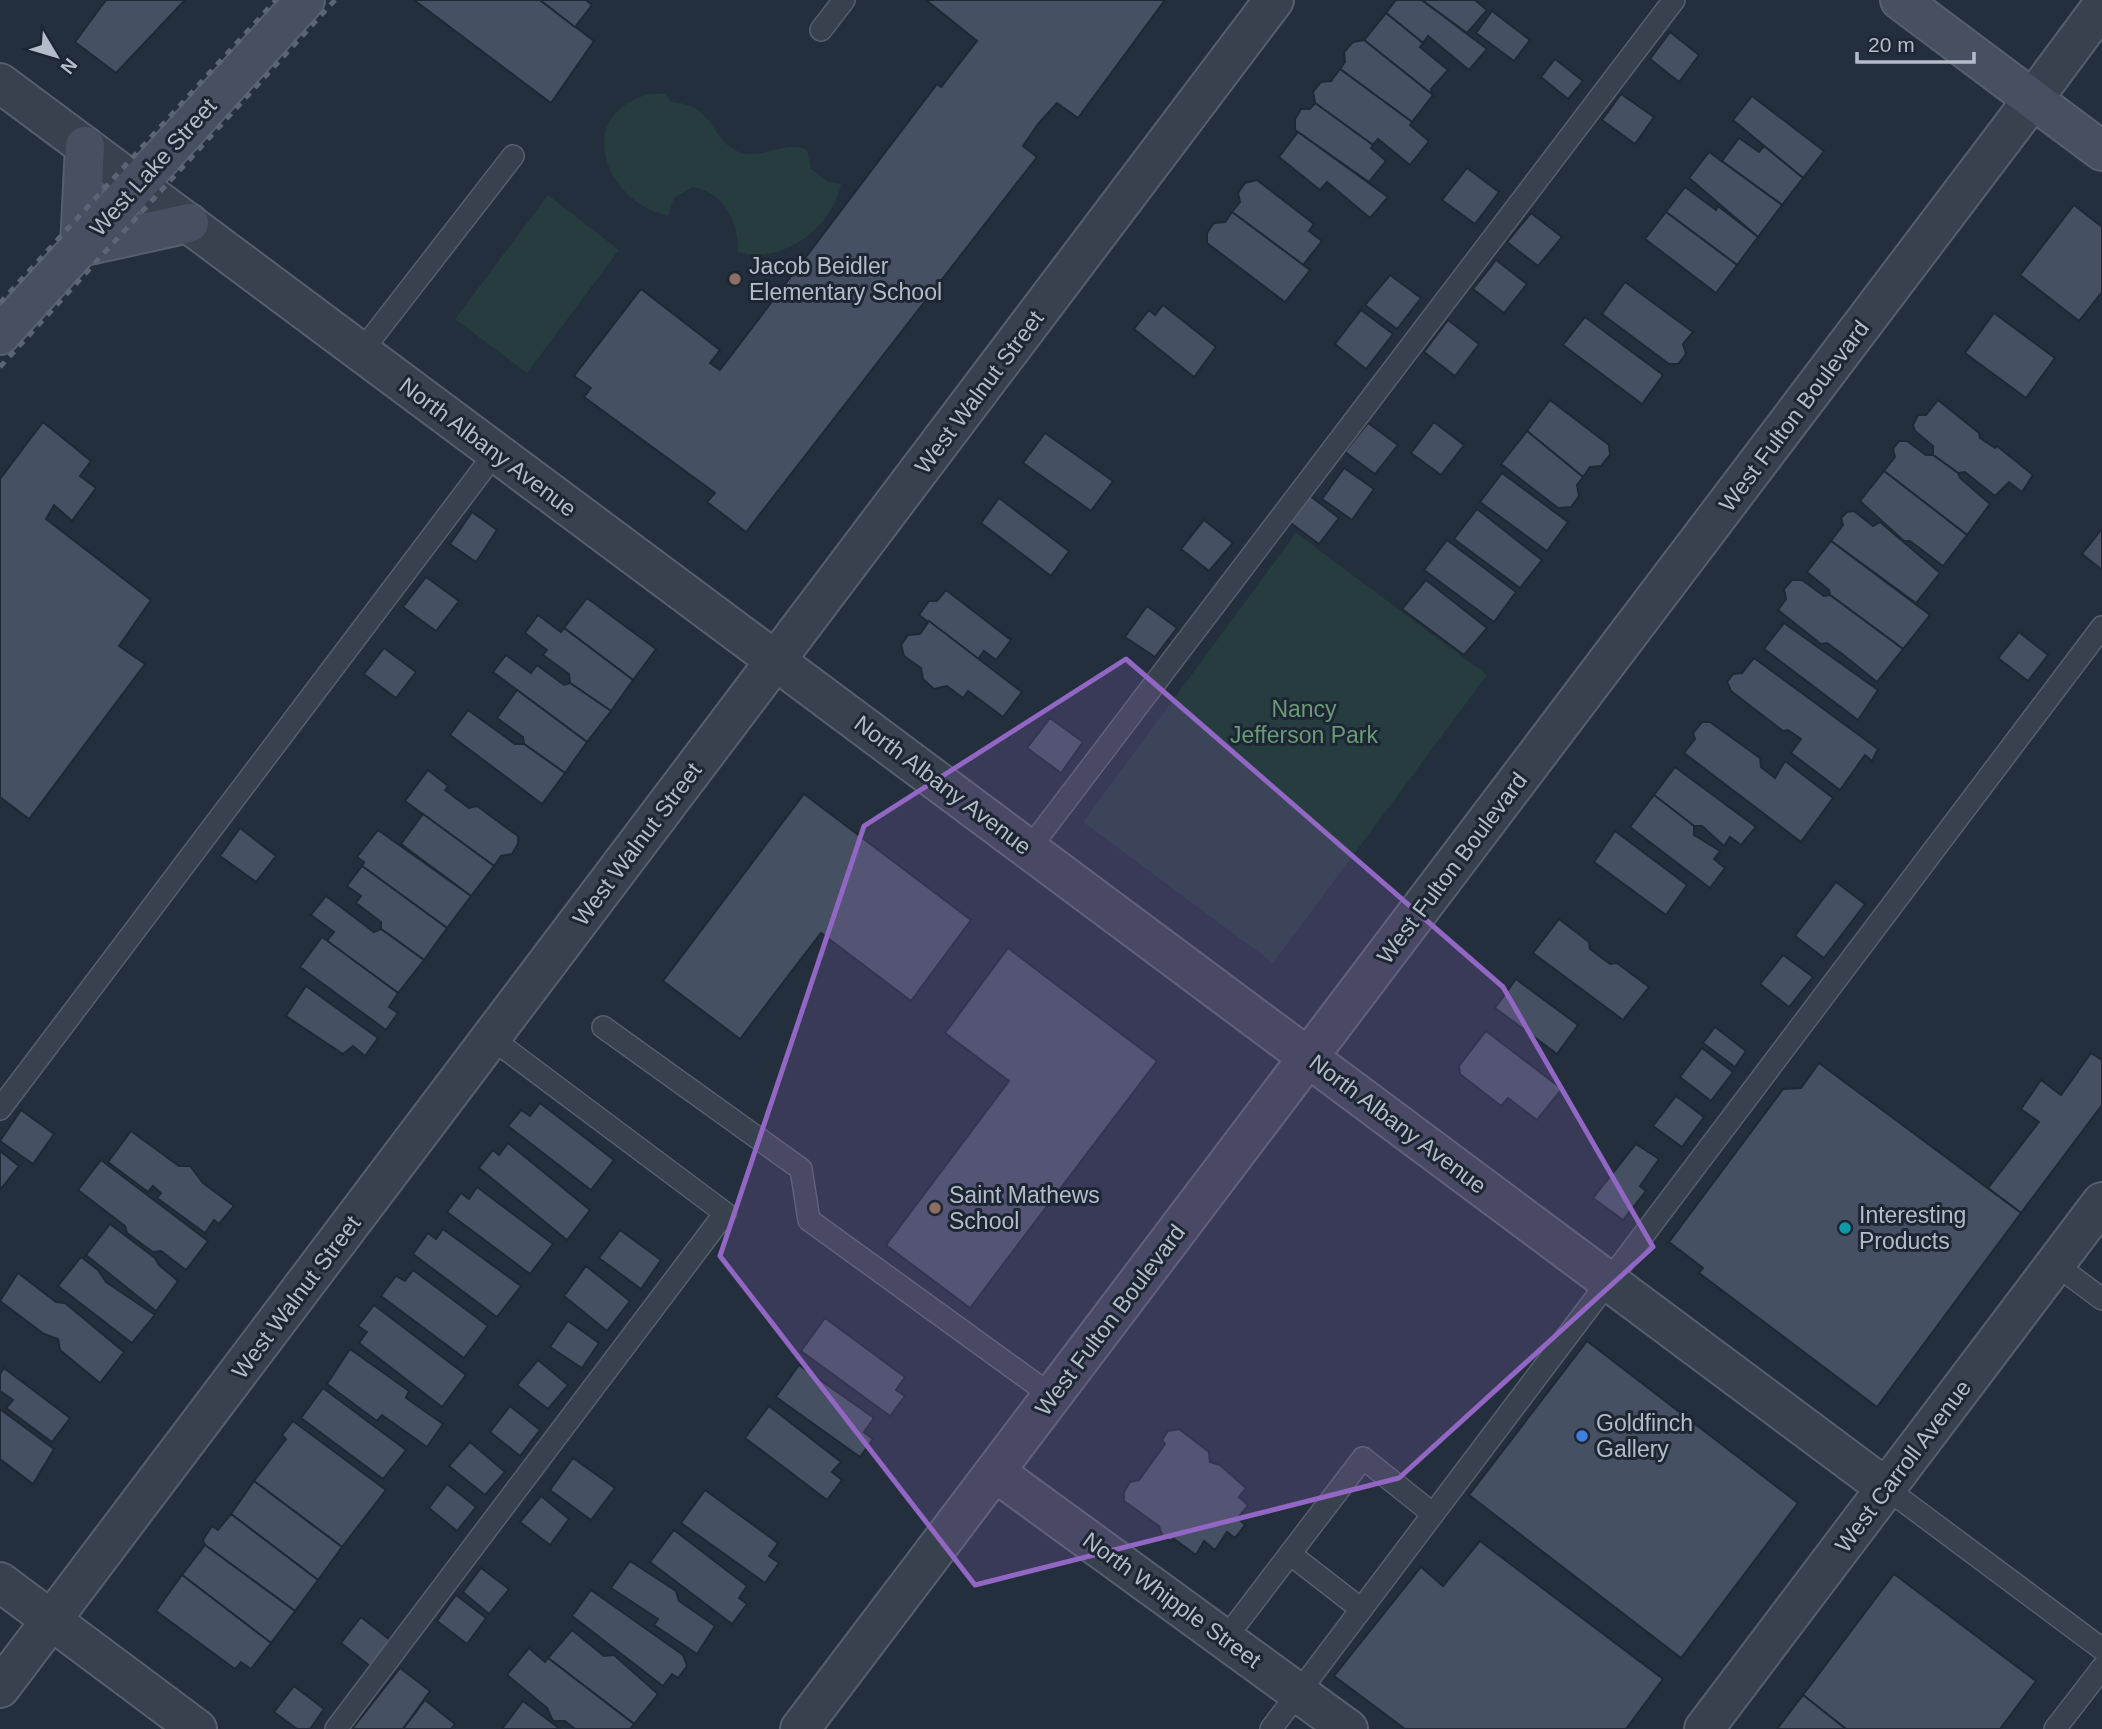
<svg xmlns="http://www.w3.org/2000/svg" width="2102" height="1729" font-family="Helvetica,sans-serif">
<rect width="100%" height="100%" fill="#242f3e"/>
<g fill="#263c3f">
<path d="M650 94H665L672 102C717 106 709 139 739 152 762 161 784 139 807 150L811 169 829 182 841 184C832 228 783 265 738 252 738 221 725 193 693 187L674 198 668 216C604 202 572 113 650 94Z"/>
<polygon points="548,195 619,250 527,373 455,319"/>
<polygon points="1296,533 1487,675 1273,963 1083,822"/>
</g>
<g fill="#455162" stroke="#1f2835" stroke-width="2">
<polygon points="106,0 185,0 116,73 75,42"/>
<polygon points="414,0 540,0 594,41 551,103"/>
<polygon points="540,0 586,0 592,5 575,27"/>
<polygon points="926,0 1165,0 1078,118 1057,103 1038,124 1023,146 1037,157 746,532 707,502 715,493 584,397 591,388 574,376 641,289 720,350 710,363 720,370 937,84 941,87 977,41"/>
<polygon points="1396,0 1422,0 1487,49 1469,70 1428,36 1423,43 1386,13"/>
<polygon points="1422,0 1475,0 1487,10 1467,33"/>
<polygon points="1492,11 1530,40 1514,61 1476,33"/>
<polygon points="1386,13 1423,43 1420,47 1448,70 1431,89 1433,95 1364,40"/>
<polygon points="1670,32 1699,55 1679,82 1650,59"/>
<polygon points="1364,40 1433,95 1412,122 1340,69 1345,62 1344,52 1353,42"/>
<polygon points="1555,59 1583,81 1568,99 1541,77"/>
<polygon points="1340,69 1412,122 1410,125 1429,141 1410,165 1378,139 1373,145 1315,103 1313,92 1321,82 1331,81"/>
<polygon points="1621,94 1654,117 1635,144 1602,120"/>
<polygon points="1752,96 1824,151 1803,178 1733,120"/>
<polygon points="1315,103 1373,145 1371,148 1386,161 1369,182 1295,130 1295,119 1301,109 1310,109"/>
<polygon points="1298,132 1388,197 1370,218 1327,182 1320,190 1279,157"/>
<polygon points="1739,138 1759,152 1764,146 1803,178 1782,205 1722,161"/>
<polygon points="1709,152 1782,205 1758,237 1689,178"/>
<polygon points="1467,168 1499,192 1475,224 1442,200"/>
<polygon points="1257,180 1314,224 1309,231 1322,241 1303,265 1232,212 1240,202 1238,193 1245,183"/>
<polygon points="1685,187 1716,210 1718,206 1758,237 1737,265 1666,212"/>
<polygon points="2074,205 2102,227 2102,292 2079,321 2020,275"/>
<polygon points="1232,212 1310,270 1285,302 1207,243 1207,233 1214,223 1225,222"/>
<polygon points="1666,212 1737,265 1716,293 1645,239"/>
<polygon points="1531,213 1562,237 1538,266 1507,242"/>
<polygon points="1496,260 1527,284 1504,313 1473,289"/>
<polygon points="1390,275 1421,298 1397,329 1365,305"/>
<polygon points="1625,282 1693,332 1683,344 1686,354 1678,364 1669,364 1602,314"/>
<polygon points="1163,305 1216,347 1194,377 1134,329 1149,310 1155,315"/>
<polygon points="1361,310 1393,334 1366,369 1335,344"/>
<polygon points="1994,313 2055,358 2026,398 1965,353"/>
<polygon points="1585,317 1663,375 1642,404 1563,345"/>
<polygon points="1448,320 1479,344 1455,376 1424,352"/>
<polygon points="1550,400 1609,445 1610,455 1601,466 1590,467 1583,477 1527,431"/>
<polygon points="1938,400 1979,433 1980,438 1995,448 1997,446 2033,475 2022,492 2009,482 1995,496 1965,472 1958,473 1933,455 1933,446 1915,431 1913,425 1918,415 1926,415"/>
<polygon points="43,422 91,461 80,476 96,488 72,521 54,505 46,519 151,600 119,646 145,664 29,819 0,797 0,479"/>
<polygon points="1434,422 1464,445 1441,475 1411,453"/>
<polygon points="1368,423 1398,445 1375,474 1345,452"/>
<polygon points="1527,431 1583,477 1577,485 1579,496 1571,507 1558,508 1501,464"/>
<polygon points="1045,433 1113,481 1091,511 1023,463"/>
<polygon points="1899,441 1907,441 1926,455 1933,455 1958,473 1960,478 1990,504 1967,535 1884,471 1895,457 1893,449"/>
<polygon points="1344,468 1374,489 1352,520 1322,499"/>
<polygon points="1884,471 1967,535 1943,566 1910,541 1904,541 1860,501"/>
<polygon points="1502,473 1568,522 1547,551 1480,502"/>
<polygon points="1309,495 1339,518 1319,544 1288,521"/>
<polygon points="999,498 1069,551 1051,576 981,523"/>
<polygon points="1477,509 1542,560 1520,588 1454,539"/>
<polygon points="1854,511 1873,526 1880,522 1940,573 1916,603 1831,541 1843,525 1841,518 1847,512"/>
<polygon points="472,512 497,530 476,562 450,544"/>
<polygon points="1204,520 1233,543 1209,571 1181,549"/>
<polygon points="2102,529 2102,570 2082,554"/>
<polygon points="1447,540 1516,592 1494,622 1424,570"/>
<polygon points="1831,541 1930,615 1903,649 1830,595 1829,590 1807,572"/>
<polygon points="426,577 459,601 436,631 403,607"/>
<polygon points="1426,580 1487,628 1464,655 1402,609"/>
<polygon points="1792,580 1802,580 1824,596 1830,595 1903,649 1877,682 1841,653 1827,643 1821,644 1778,610 1786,599 1784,589"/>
<polygon points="946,590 1011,640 996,660 984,651 978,659 919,615 929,601 937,601"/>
<polygon points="587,598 656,649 633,680 564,628"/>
<polygon points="1147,606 1177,628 1155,657 1125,637"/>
<polygon points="538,615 561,632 564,628 633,680 611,711 570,683 569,674 543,655 547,650 525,633"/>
<polygon points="929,621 1022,692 1003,717 968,691 963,698 947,686 934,689 923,679 921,668 904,656 901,645 908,635 920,634"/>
<polygon points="1784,623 1878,690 1858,720 1764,649"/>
<polygon points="2019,632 2048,655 2028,681 1998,658"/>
<polygon points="384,648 416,672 396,698 364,674"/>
<polygon points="506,655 531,673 537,665 564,685 570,683 611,711 587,742 493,672"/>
<polygon points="1754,658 1878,749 1872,761 1865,755 1840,790 1791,753 1801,739 1788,730 1783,731 1731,691 1727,682 1733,674 1742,673"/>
<polygon points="517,690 587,742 565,773 524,744 523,737 497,718"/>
<polygon points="468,710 515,744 524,744 565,773 542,804 450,735"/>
<polygon points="1050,718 1083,742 1061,773 1027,748"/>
<polygon points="1702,722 1710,722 1760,758 1761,767 1775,778 1785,761 1833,798 1801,842 1684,753 1695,739 1693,733"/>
<polygon points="1675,767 1756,827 1741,845 1730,837 1724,846 1702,826 1694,826 1654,795"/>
<polygon points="428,770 448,786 445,790 469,808 477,806 518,836 518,844 512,854 501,856 494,866 405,801"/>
<polygon points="804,794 971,920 911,1001 821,933 740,1039 663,981"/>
<polygon points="1654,795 1694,826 1694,835 1720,851 1714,859 1725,868 1710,888 1630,827"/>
<polygon points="423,814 494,866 471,896 401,844"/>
<polygon points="240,828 276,856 256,882 220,856"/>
<polygon points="378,830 471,896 447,928 362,866 364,862 357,857"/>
<polygon points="1615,831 1687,885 1666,915 1594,862"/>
<polygon points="362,866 447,928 424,960 381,929 381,922 356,903 361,896 347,886"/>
<polygon points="1836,882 1865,904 1824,958 1795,936"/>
<polygon points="326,896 374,932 381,929 424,960 398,993 327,941 334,932 311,915"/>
<polygon points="1559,919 1589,942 1590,949 1610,964 1617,963 1649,987 1623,1020 1533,953"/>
<polygon points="322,937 398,993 389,1007 398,1013 386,1030 300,967"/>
<polygon points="1008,948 1157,1061 970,1308 886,1245 1009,1081 945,1033"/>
<polygon points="1783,955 1813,977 1789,1007 1760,984"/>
<polygon points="1516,979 1578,1025 1557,1054 1495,1008"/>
<polygon points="306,986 378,1038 365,1056 353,1046 343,1054 286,1016"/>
<polygon points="1715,1027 1746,1051 1735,1067 1703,1043"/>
<polygon points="1486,1031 1562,1089 1537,1120 1508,1098 1501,1106 1460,1074 1459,1066"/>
<polygon points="1702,1048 1733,1072 1711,1101 1680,1077"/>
<polygon points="2091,1053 2102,1060 2102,1105 2021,1213 1988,1188 2039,1122 2021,1109 2041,1080 2061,1095"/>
<polygon points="1819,1063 2021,1213 1877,1407 1699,1273 1703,1268 1669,1242 1783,1089 1801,1088"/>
<polygon points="1676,1096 1704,1117 1682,1147 1653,1126"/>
<polygon points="540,1103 614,1160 591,1190 508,1126 521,1110 530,1116"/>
<polygon points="21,1110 54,1134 33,1164 0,1141"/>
<polygon points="131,1131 179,1166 190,1166 203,1183 234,1206 219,1224 214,1220 205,1233 157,1198 161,1193 153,1186 148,1192 108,1162"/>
<polygon points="508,1143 590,1210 567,1240 479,1168 493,1150 499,1155"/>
<polygon points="1636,1144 1659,1159 1640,1186 1646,1191 1623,1220 1593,1198"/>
<polygon points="0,1151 19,1166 0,1190"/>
<polygon points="101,1160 208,1241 186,1270 161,1251 153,1252 127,1233 125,1226 78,1190"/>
<polygon points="477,1187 553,1244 530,1274 447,1212 461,1193 469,1199"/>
<polygon points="110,1224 155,1258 159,1265 178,1281 156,1311 86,1255"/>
<polygon points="443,1229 521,1286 497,1317 413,1254 428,1233 436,1239"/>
<polygon points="620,1230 661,1260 641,1289 599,1258"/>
<polygon points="81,1257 98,1270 106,1282 155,1315 132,1343 58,1286"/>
<polygon points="586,1266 630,1301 607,1331 564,1296"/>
<polygon points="413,1270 488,1326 464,1358 381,1296 396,1276 405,1281"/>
<polygon points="18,1273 56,1302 65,1303 124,1352 100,1383 60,1350 58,1339 44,1334 0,1301"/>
<polygon points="374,1305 466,1375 442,1407 359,1343 367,1332 358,1326"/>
<polygon points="825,1318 905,1377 896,1390 905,1396 890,1416 801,1351"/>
<polygon points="568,1321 599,1343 582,1368 550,1347"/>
<polygon points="1587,1341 1798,1503 1681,1658 1469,1495"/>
<polygon points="350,1349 409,1391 406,1398 443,1424 427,1447 382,1415 377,1421 327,1384"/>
<polygon points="538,1360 568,1385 548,1409 517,1385"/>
<polygon points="799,1365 874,1418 864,1432 873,1439 860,1457 776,1397"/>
<polygon points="4,1368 70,1418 52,1442 6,1408 13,1400 0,1391 0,1374"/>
<polygon points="323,1388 406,1450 383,1479 301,1418"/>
<polygon points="510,1406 540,1430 520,1456 490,1432"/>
<polygon points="769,1406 841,1462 832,1472 842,1480 827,1500 745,1438"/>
<polygon points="0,1409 54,1449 33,1484 0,1459"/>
<polygon points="293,1421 386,1490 342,1547 254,1481 286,1439 282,1435"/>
<polygon points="1179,1429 1209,1452 1210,1462 1220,1465 1246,1488 1239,1497 1248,1505 1238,1518 1245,1525 1235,1538 1227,1532 1215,1550 1204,1541 1196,1555 1174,1539 1170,1541 1162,1535 1159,1526 1124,1501 1124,1492 1130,1482 1139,1480 1165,1444 1162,1440 1168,1431"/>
<polygon points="470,1442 505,1472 485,1495 449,1466"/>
<polygon points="573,1458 615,1488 591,1520 550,1490"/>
<polygon points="254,1481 342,1547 318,1580 231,1514"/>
<polygon points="447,1484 476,1507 457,1531 429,1508"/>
<polygon points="705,1490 778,1543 769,1556 779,1563 765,1583 681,1523"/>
<polygon points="541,1496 569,1519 550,1545 520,1522"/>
<polygon points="231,1514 318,1580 295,1611 205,1545 203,1540 212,1526 218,1530"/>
<polygon points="674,1530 747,1586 739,1598 747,1604 732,1624 650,1562"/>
<polygon points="1480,1541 1663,1679 1626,1729 1405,1729 1334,1676 1421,1567 1443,1586"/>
<polygon points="205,1545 295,1611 271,1643 182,1575"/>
<polygon points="630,1561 676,1591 679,1601 715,1626 697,1654 654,1625 658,1619 611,1588"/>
<polygon points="481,1568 509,1589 489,1614 463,1592"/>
<polygon points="1894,1574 2036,1681 2000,1729 1846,1729 1803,1695"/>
<polygon points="182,1575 271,1643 251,1669 241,1662 235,1669 156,1611"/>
<polygon points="591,1590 683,1655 687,1666 678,1678 672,1674 663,1686 572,1616"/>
<polygon points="456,1595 486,1618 467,1644 437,1621"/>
<polygon points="361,1617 390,1640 371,1667 341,1643"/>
<polygon points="572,1630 604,1656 614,1655 658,1694 634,1724 548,1658"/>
<polygon points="529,1648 545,1662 548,1658 634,1724 630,1729 575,1729 565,1721 553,1721 547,1708 507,1675"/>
<polygon points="400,1668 430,1691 403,1729 352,1729"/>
<polygon points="294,1686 324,1709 310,1729 297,1729 274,1712"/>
<polygon points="1803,1695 1846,1729 1777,1729"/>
<polygon points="425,1700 455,1724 451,1729 403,1729"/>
<polygon points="523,1701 560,1729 502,1729"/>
</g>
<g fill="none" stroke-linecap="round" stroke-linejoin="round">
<g stroke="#565f6c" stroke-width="24">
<g id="service">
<polyline points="821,30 844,0"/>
<polyline points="361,352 513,156"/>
<polyline points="1029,849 1674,0"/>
<polyline points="603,1027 801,1169 809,1220 1052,1396"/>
<polyline points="0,1109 496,452"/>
<polyline points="2055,1264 2102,1299"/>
<polyline points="1886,1488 2102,1649"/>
<polyline points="1290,1554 1361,1609"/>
<polyline points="1225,1639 1363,1458 1433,1514"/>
<polyline points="336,1729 725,1213 491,1038"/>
<polyline points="1271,1729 2102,627"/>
<polyline points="2055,1729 2102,1668"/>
</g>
</g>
<g stroke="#565f6c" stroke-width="42">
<g id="minor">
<polyline points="0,83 1886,1488"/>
<polyline points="2033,99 2102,6"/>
<polyline points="995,1472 1348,1729"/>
<polyline points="0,1688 1274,0"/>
<polyline points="1704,1729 2102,1202"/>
</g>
</g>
<g stroke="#565f6c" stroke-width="42">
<g id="tertiary">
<polyline points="0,1582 197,1729"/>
<polyline points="800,1729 2033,99"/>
</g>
</g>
<g stroke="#565f6c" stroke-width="42">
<g id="secondary">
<polyline points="1900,0 2102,151"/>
<polyline points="85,146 80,247 189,223"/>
<polyline points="0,335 305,0"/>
</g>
</g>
<use href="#service" stroke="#38414e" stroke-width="21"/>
<use href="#minor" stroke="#38414e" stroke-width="38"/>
<use href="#tertiary" stroke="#38414e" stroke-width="38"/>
<use href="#secondary" stroke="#465061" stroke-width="38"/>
<g stroke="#5a6575" stroke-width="5" stroke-dasharray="7 7" stroke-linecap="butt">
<polyline points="0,303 276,0"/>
<polyline points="0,367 335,0"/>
</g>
</g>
<path fill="#9266c3" fill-opacity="0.2" stroke="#9266c3" stroke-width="5" stroke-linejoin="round" d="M1126 659 1503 987 1653 1247 1399 1478 975 1585 720 1256 864 826Z"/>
<g fill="#8d6e63" stroke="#1d2633" stroke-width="2.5">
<circle cx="735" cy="279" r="7"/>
<circle cx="935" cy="1208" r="7"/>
</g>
<circle fill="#0f9aa8" stroke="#1d2633" stroke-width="2.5" cx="1845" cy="1228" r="7"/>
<circle fill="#3f7fe0" stroke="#1d2633" stroke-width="2.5" cx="1582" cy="1436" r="7"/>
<g text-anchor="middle" stroke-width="6" stroke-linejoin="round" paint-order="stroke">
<g font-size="23" fill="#b4bcc9" stroke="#1d2633">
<text transform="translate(153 167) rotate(-48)" y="8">West Lake Street</text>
<text transform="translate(979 392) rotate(-53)" y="8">West Walnut Street</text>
<text transform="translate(1794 416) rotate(-53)" y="8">West Fulton Boulevard</text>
<text transform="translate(488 447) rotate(37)" y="8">North Albany Avenue</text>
<text transform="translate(943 785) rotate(37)" y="8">North Albany Avenue</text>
<text transform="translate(637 844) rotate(-53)" y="8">West Walnut Street</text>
<text transform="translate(1452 868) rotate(-53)" y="8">West Fulton Boulevard</text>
<text transform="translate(1398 1124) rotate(37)" y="8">North Albany Avenue</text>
<text transform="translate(296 1297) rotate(-53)" y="8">West Walnut Street</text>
<text transform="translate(1110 1320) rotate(-53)" y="8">West Fulton Boulevard</text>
<text transform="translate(1903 1466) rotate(-53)" y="8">West Carroll Avenue</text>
<text transform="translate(1172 1600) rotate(36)" y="8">North Whipple Street</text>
</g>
<g font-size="23" fill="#b4bcc9" stroke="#1d2633" text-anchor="start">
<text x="749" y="274">Jacob Beidler<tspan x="749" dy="26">Elementary School</tspan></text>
<text x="949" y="1203">Saint Mathews<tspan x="949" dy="26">School</tspan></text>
<text x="1859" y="1223">Interesting<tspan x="1859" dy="26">Products</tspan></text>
<text x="1596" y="1431">Goldfinch<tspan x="1596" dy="26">Gallery</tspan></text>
</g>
<g font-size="23" fill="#6b9a76" stroke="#1d2633">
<text x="1304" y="717">Nancy<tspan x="1304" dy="26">Jefferson Park</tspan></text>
</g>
</g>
<g transform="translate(56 56) rotate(128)" stroke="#1d2633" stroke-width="5" paint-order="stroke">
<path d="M0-5L12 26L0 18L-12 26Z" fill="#b4bcc9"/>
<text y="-10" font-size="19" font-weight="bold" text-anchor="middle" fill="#b4bcc9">N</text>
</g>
<path d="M1857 52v10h117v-10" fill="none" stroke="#b4bcc9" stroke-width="3.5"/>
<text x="1868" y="52" font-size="21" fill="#b4bcc9" stroke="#1d2633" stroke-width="5" paint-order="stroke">20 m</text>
</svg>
